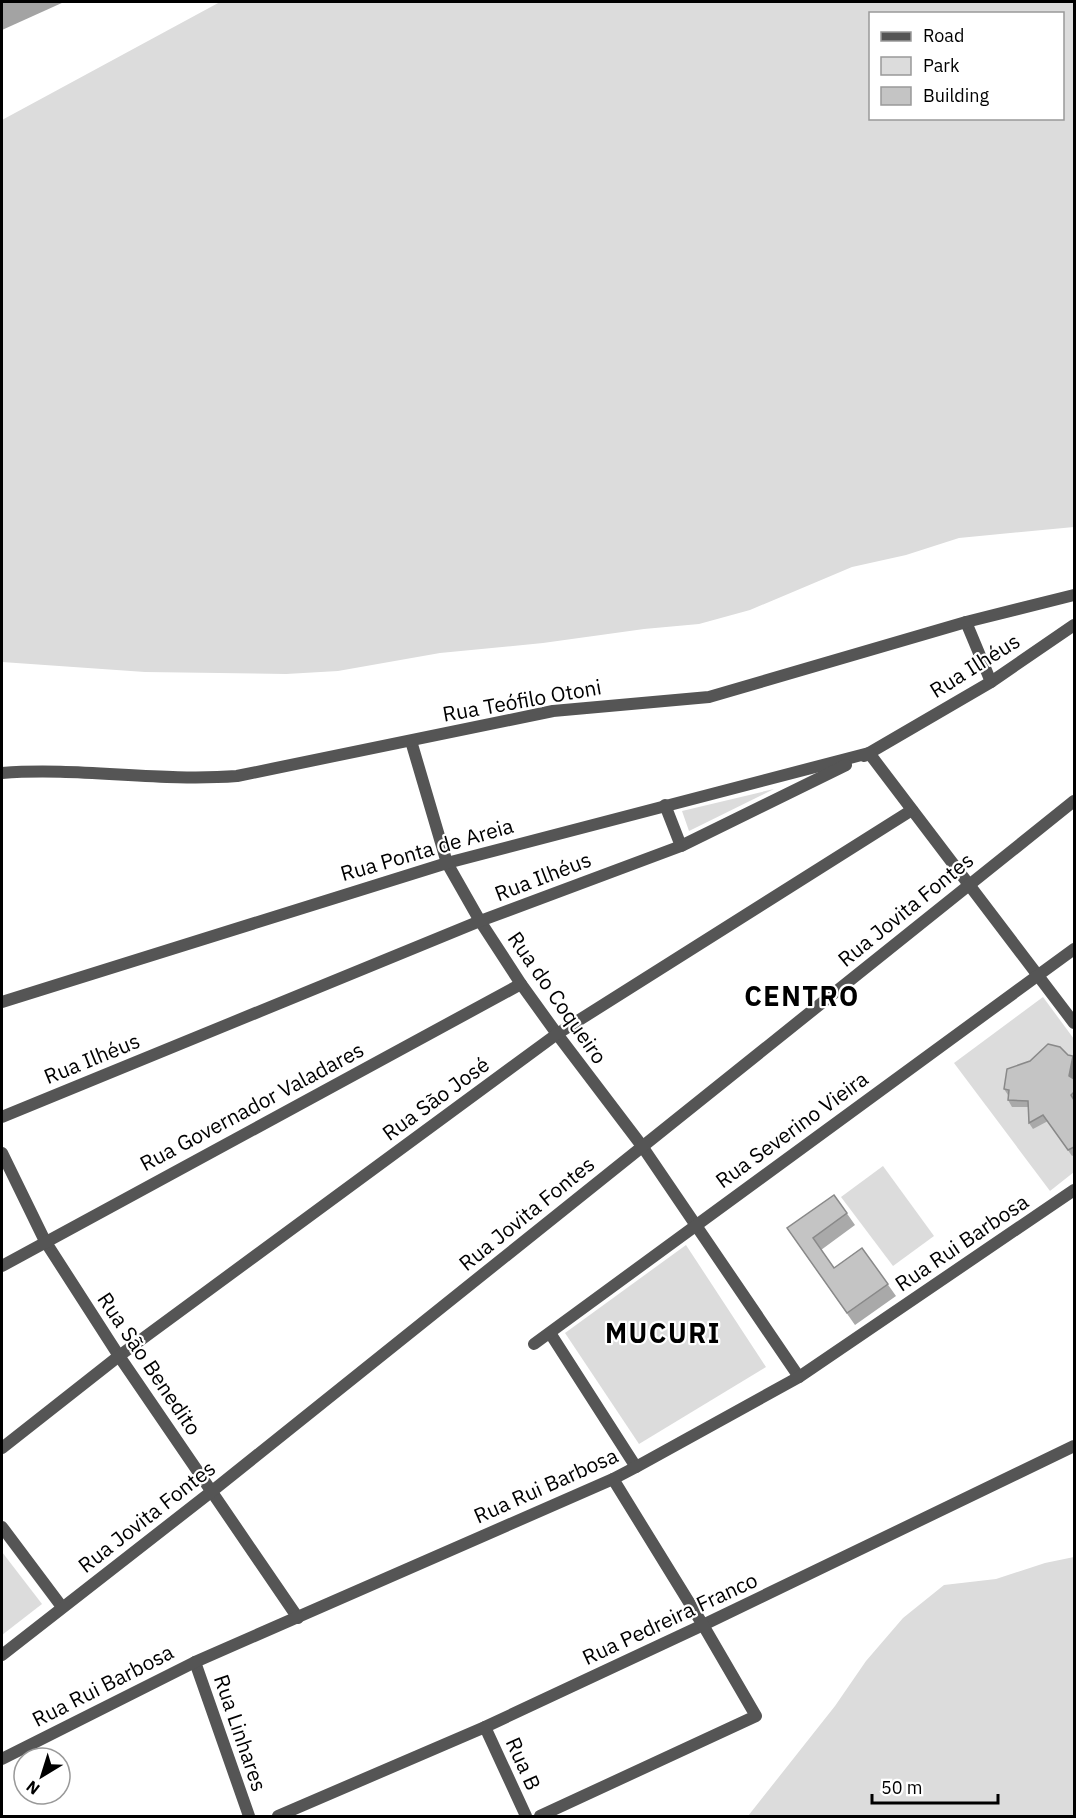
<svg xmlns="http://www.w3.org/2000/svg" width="1076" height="1818" font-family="'IBM Plex Sans',sans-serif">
<rect width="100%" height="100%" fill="#fff"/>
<g fill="#dcdcdc" fill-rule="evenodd">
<path d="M220 2H1074V527L959 538 906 555 852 567 750 610 699 624 644 629 543 643 440 653 338 671 286 674 145 672 2 662V120ZM870 14H1062V118H870Z"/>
<polygon points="774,789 689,831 682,811"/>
<polygon points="1043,997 1074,1039 1074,1172 1050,1191 954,1063"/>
<polygon points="883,1166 934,1236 893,1266 841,1197"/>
<polygon points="686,1245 766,1367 639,1444 565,1333"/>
<polygon points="2,1552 42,1604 2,1635"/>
<polygon points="1074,1557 1074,1816 748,1816 835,1706 866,1661 903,1618 944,1585 996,1579 1045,1563"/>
</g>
<polygon fill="#a3a3a3" points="2,2 64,2 2,30"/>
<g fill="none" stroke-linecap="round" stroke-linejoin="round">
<g stroke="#555" stroke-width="12">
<polyline points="966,622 991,682"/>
<polyline points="411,741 447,863 480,921 521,984 557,1034 642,1146 799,1377"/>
<polyline points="864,756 991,682 1074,625"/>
<path d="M2 773C80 767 158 782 237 776L553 711 709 697 966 622 1074 595"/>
<polyline points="665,805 681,846"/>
<polyline points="2,1002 447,863 869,753 1074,1023"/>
<polyline points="2,1117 480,921 681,846 846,765"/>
<polyline points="2,1153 45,1241 119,1356 298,1618"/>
<polyline points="2,1266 521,984"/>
<polyline points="550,1333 636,1467"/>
<polyline points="534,1344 1074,949"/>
<polyline points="2,1448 119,1356 557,1034 912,810"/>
<polyline points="2,1527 62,1607"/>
<polyline points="2,1655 211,1492 1074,801"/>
<polyline points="195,1662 249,1816"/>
<polyline points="485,1727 526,1816"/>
<polyline points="2,1759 195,1662 613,1479 636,1467 799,1377 1074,1190"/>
<polyline points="278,1816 485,1727 703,1625 1074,1446"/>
<polyline points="540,1816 756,1716 703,1625 613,1479"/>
</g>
</g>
<g fill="#a9a9a9">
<polygon points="1068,1055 1074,1058 1074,1155 1072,1156 1048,1121 1033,1129 1029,1123 1028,1107 1012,1107 1008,1100 1008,1095 1004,1089"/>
<polygon points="834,1195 855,1225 821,1250 834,1268 862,1248 896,1296 855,1325 787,1228"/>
</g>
<polygon fill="#898989" points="1073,1056 1074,1058 1074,1079 1069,1076"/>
<g fill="#c4c4c4" stroke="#898989" stroke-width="1.5">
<polygon points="1048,1044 1060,1047 1068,1055 1073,1056 1069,1076 1074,1079 1074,1092 1071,1095 1074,1100 1074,1147 1068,1150 1043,1115 1029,1123 1028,1101 1008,1100 1009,1090 1004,1089 1007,1069 1030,1061"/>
<polygon points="834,1195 847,1213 813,1238 834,1268 862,1248 888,1284 847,1313 787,1228"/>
</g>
<g text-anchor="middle" stroke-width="4.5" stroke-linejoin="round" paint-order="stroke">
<g font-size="21" fill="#000" stroke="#fff">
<text transform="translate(975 666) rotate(-32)" y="7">Rua Ilhéus</text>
<text transform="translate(522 701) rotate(-10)" y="7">Rua Teófilo Otoni</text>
<text transform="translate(427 850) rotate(-16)" y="7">Rua Ponta de Areia</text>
<text transform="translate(543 877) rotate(-21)" y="7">Rua Ilhéus</text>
<text transform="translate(906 910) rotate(-39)" y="7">Rua Jovita Fontes</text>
<text transform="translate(557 998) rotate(55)" y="7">Rua do Coqueiro</text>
<text transform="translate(92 1059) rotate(-22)" y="7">Rua Ilhéus</text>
<text transform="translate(436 1099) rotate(-36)" y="7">Rua São José</text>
<text transform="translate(252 1107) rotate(-28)" y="7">Rua Governador Valadares</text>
<text transform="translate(792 1130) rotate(-36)" y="7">Rua Severino Vieira</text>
<text transform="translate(527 1214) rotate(-39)" y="7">Rua Jovita Fontes</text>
<text transform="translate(962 1243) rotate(-34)" y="7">Rua Rui Barbosa</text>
<text transform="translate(149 1364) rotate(56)" y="7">Rua São Benedito</text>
<text transform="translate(546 1486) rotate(-24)" y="7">Rua Rui Barbosa</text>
<text transform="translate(147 1517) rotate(-38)" y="7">Rua Jovita Fontes</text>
<text transform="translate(670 1619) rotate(-25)" y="7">Rua Pedreira Franco</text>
<text transform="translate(103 1686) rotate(-27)" y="7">Rua Rui Barbosa</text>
<text transform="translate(240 1733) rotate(71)" y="7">Rua Linhares</text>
<text transform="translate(523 1764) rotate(66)" y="7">Rua B</text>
</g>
<g font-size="27" font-weight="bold" letter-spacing="1.5" fill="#000" stroke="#fff">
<text x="802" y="1006">CENTRO</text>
<text x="663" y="1343">MUCURI</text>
</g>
</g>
<rect width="1076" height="1818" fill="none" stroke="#000000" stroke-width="6"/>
<rect x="869" y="12" width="195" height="108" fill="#ffffff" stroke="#999999" stroke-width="1.5"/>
<rect x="881" y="32" width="30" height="9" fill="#555555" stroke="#999999" stroke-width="1.5"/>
<text x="923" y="42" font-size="18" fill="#000000">Road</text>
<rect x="881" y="57" width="30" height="18" fill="#dcdcdc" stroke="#999999" stroke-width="1.5"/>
<text x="923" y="72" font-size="18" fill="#000000">Park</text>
<rect x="881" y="87" width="30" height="18" fill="#c4c4c4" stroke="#999999" stroke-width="1.5"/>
<text x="923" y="102" font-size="18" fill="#000000">Building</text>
<g transform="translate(42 1776) rotate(218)"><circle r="28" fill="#ffffff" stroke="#999999" stroke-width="1.5"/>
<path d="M0-4.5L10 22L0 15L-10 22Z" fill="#000000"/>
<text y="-9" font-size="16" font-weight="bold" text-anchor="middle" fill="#000000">N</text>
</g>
<path d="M872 1794v9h126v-9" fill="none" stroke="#000000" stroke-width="3"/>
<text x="881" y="1794" font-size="18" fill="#000000" stroke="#ffffff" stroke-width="4.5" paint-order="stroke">50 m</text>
</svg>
